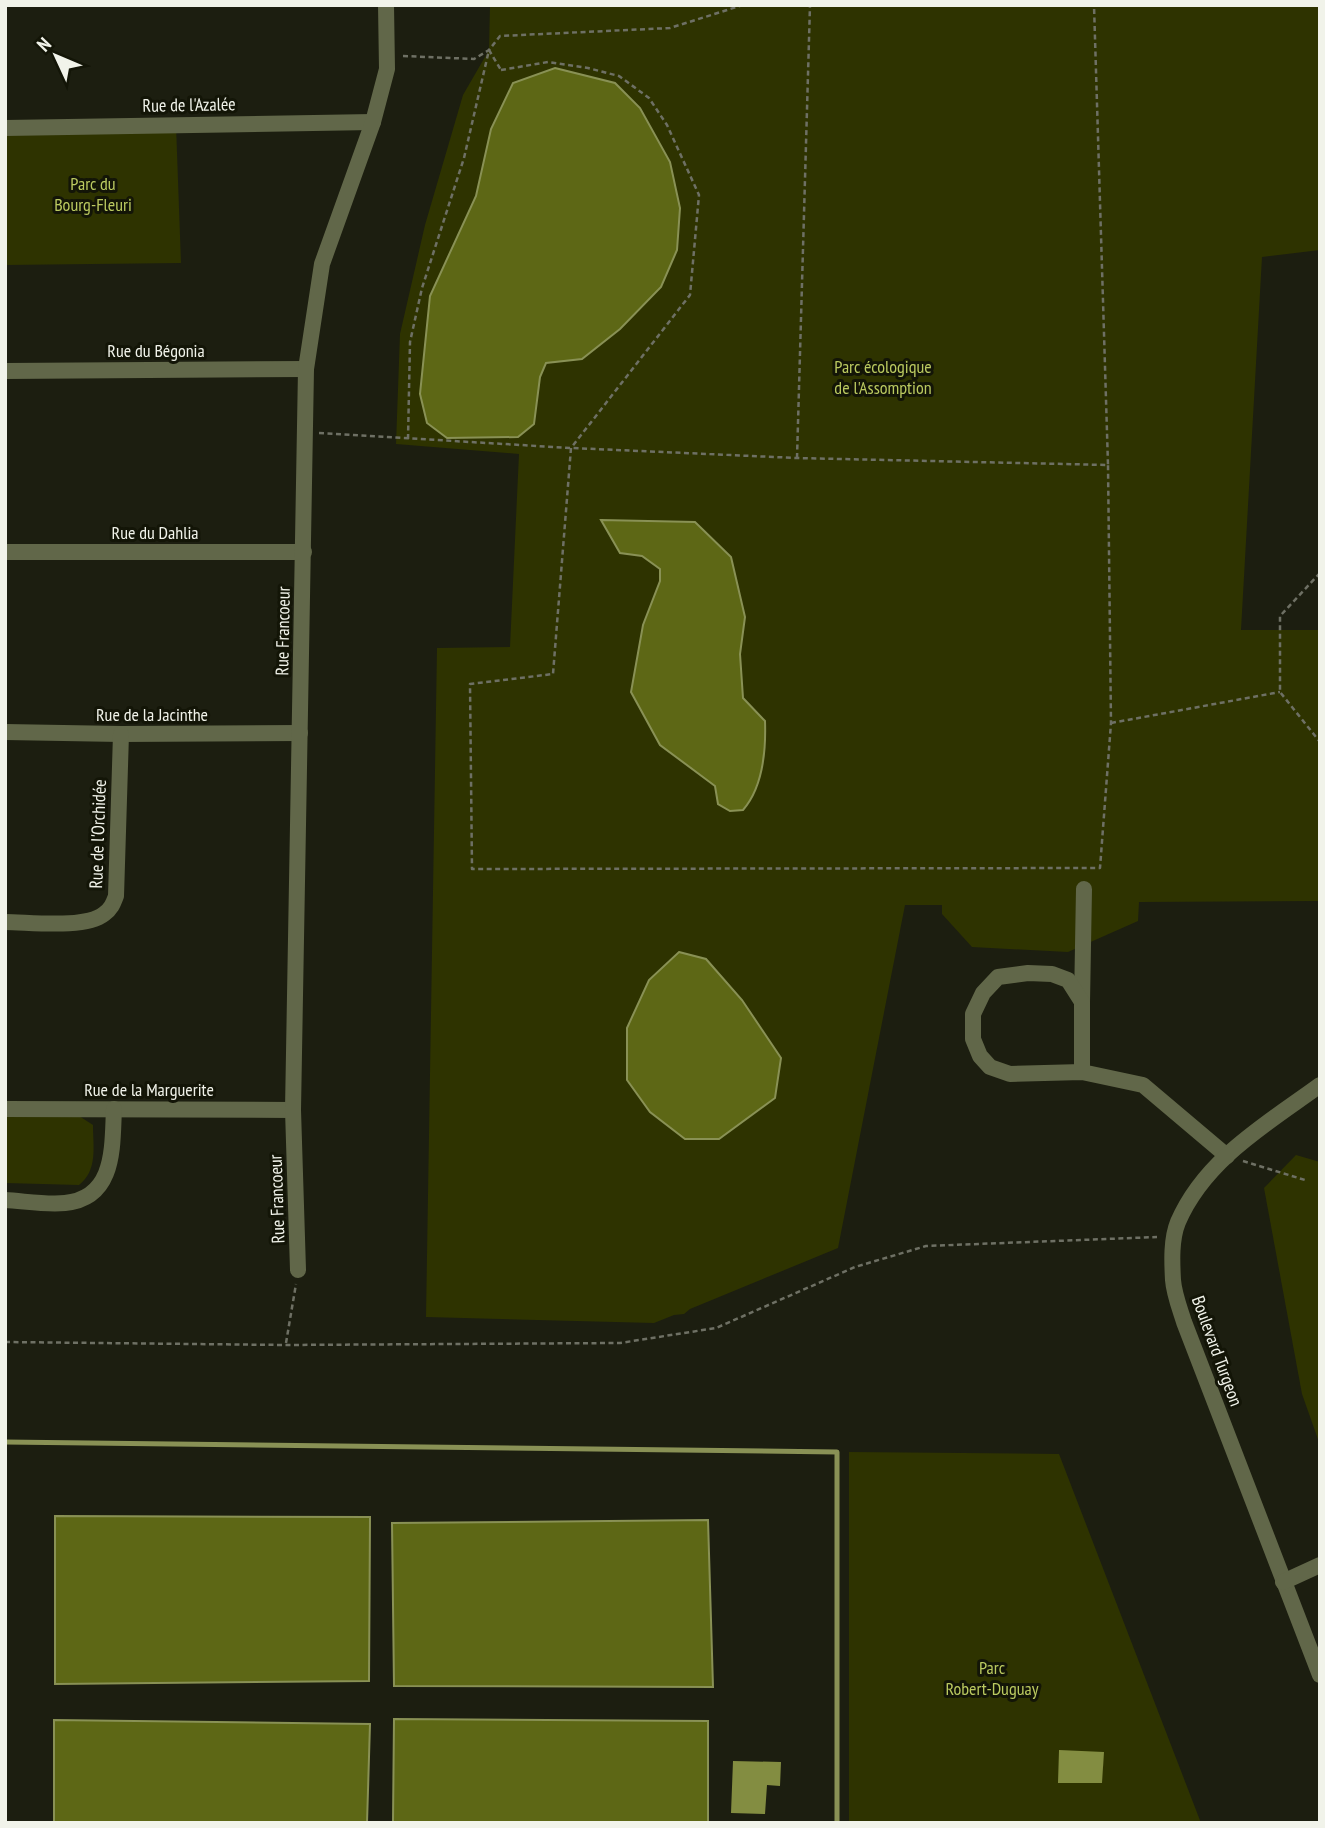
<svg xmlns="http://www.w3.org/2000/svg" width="1325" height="1828" font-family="'PT Sans Narrow',sans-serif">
<rect width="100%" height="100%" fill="#1c1e10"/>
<g fill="#2e3300">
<polygon points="490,5 1320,5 1320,250 1262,257 1241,630 1320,630 1320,901 1139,902 1138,921 1068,952 972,947 942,914 942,905 905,905 838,1248 690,1309 684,1314 674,1315 654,1323 426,1317 437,648 510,647 519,454 396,444 400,334 425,225 463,95 489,50"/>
<polygon points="176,125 181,263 5,265 5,128"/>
<path d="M5 1115 79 1116 93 1125C93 1147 98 1170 79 1185L5 1183Z"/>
<polygon points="1296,1155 1320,1162 1320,1445 1302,1394 1264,1188"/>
<polygon points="849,1452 1059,1454 1201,1823 849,1823"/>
</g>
<g fill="#5d6715" stroke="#899155" stroke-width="2">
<polygon points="555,68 615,83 640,108 670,162 680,208 677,250 661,287 620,329 582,359 546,363 540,377 534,424 518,437 447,438 427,423 420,394 430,296 476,196 491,129 513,83"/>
<path d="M601 520 695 522 731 557 745 617 740 654 743 698 765 721C766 750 763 787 743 810L730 811 718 804 715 786 660 745 631 692 643 625 660 581V569L642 556 620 553Z"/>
<polygon points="679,952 706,959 742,1000 781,1058 775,1098 719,1139 685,1139 650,1112 627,1080 627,1028 649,980"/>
<polygon points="55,1516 370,1517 369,1681 55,1684"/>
<polygon points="708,1520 713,1687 394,1686 392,1523"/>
<polygon points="394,1719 708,1721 708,1823 393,1823"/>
<polygon points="54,1720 370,1724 367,1823 54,1823"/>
</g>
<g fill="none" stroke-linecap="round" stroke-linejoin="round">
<polyline stroke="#899155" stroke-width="5" points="5,1442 837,1452 837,1823"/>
</g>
<g fill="#838d41">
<polygon points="1059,1750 1104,1752 1102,1783 1058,1783"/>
<polygon points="733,1761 781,1762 780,1786 767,1785 765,1814 731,1813"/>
</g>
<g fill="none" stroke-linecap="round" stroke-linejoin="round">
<g stroke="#6e7064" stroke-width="2.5" stroke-dasharray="5 3.5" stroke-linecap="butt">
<polyline points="403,56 474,59 489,50 500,36 670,28 743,5"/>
<polyline points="501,70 548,62 588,68 619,76 649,98 667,125 699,195 690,295 571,448 553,674 470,684 472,869 1100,868 1111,723 1108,465"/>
<polyline points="319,433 571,448 797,458 1108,465 1094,5"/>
<polyline points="408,439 410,342 422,288 464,158 489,50 501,70"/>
<polyline points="797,458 810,5"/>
<polyline points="1320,573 1280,616 1280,692 1320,742"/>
<polyline points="1111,723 1280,692"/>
<polyline points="1243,1161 1305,1180"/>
<polyline points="5,1342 286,1345 620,1343 716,1328 855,1267 926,1246 1157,1237"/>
<polyline points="286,1343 296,1284"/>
</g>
<g stroke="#616749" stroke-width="16">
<polyline points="5,128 373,122"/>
<polyline points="5,371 306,369"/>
<polyline points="5,552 304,552"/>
<polyline points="5,732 121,734 300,733"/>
<path d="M5 922C30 922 85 929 104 914 111 909 113 904 116 896L121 734"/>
<polyline points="1082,1002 1084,889"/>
<polyline points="1082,1072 1082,1002 1068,980 1052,974 1028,973 998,977 983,993 973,1014 973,1039 980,1056 990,1067 1010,1074 1082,1072 1143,1085 1227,1156"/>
<path d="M1320 1085C1268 1123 1205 1159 1178 1222 1171 1239 1172 1262 1173 1280 1174 1294 1180 1309 1184 1322L1320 1675"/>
<polyline points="5,1109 293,1110"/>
<path d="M5 1200C24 1201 46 1205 65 1203 116 1198 112 1146 114 1109"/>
<polyline points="298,1270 293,1110 306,369 322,264 373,122 387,69 386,5"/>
<polyline points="1283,1582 1320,1565"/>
</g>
</g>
<g text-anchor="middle" stroke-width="6" stroke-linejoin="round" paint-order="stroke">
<g font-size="18" fill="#f1f3ea" stroke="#131507">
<text transform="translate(189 105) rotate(-1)" y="6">Rue de l'Azalée</text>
<text x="156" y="357">Rue du Bégonia</text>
<text x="155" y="539">Rue du Dahlia</text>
<text transform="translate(283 631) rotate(-89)" y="6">Rue Francoeur</text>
<text x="152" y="721">Rue de la Jacinthe</text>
<text transform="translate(98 834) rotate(-88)" y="6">Rue de l'Orchidée</text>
<text x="149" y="1096">Rue de la Marguerite</text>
<text transform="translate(277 1199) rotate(-92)" y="6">Rue Francoeur</text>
<text transform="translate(1217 1351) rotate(70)" y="6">Boulevard Turgeon</text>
</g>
<g font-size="18" fill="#bbca60" stroke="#131507">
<text x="93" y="190">Parc du<tspan x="93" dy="21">Bourg-Fleuri</tspan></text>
<text x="883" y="373">Parc écologique<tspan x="883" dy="21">de l'Assomption</tspan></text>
<text x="992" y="1674">Parc<tspan x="992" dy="21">Robert-Duguay</tspan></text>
</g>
</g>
<rect width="1325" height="1828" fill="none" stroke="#f1f3ea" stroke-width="14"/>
<g transform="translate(56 56) rotate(314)" stroke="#131507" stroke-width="5" paint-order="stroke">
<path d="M0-5L12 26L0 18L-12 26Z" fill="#f1f3ea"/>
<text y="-10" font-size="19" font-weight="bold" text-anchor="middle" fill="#f1f3ea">N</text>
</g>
</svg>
